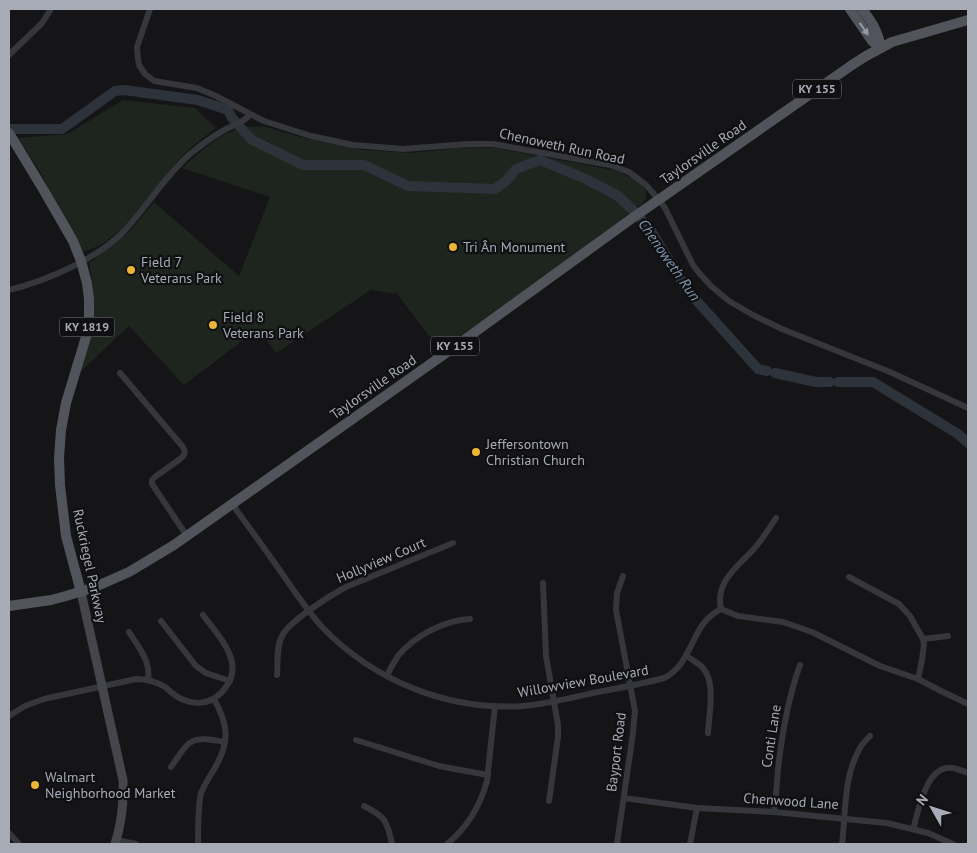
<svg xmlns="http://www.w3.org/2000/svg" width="977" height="853" font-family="'PT Sans',sans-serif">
<rect width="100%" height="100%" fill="#151517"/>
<g fill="#1d251e">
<path d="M123 100 195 108 216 128C205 137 193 145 183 155 153 187 128 239 83 252L41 173 18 138 68 134Z"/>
<path d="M262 126 304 138 364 150 412 153 466 147 496 148 602 168 618 171 637 181 645 189 646 192V198L642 204 552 271 440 350 397 294 371 290 276 353 258 329 184 385 129 326 80 372 93 306V285L89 263 131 230 154 202 239 276 270 197 182 168C201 152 221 131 246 127 251 126 257 127 262 126Z"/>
</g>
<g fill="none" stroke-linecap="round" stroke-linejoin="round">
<g stroke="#2c333a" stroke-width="10">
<polyline points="9,129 62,129 115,91 124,90 198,100 228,110 232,118 252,140 303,165 364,165 408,186 495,189 507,180 516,169 540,160 586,179 618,196 632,209 650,229 687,290 758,369 767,371"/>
<polyline points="775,373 816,382 830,382"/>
<polyline points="838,382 873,382 958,434 968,443"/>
</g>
<g stroke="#36373c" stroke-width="6">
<polyline points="150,9 137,47 138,59 139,65 145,74 154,81 197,88 216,96 264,121 311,136 353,145 403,149 468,144 493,144 610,165 629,172 646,185 659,200 665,208 693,265 700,274 711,286 729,301 753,315 782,329 890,372 968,408"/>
<polyline points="9,55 42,23 51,9"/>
<path d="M9 290C46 281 100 258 126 229 148 205 165 176 190 154 200 146 210 138 221 132 231 125 242 124 250 115"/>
<path d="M120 373 183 447C186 453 185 455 180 459L155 477 152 480V484L187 536"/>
<path d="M233 504 237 511C252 531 267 552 281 572 294 591 307 610 322 627 374 681 448 711 523 706 548 704 573 697 598 692 620 688 642 684 664 678 695 662 689 625 721 609L738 616 783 622 812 632 880 666 918 679 941 691 968 704"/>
<polyline points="849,577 899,604 910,616 923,639 924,644 922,660 918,679"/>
<polyline points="543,583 546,656 558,725 558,737 549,801"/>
<path d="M721 609C715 582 737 567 753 550 762 540 769 529 776 518"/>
<polyline points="161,621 196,666 206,673 230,681"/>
<path d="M129 632C139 648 151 661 148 680"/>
<polyline points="923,639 948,636"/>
<path d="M687 656C692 660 698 663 703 668 716 683 709 713 708 733"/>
<path d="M277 675C278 663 276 647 282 636 288 622 331 595 346 587L453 543"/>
<path d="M387 676C390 669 394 662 398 656 414 636 445 620 470 619"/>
<path d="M9 716 25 706 44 699 136 679C146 679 157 682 165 687 171 692 177 698 184 700 203 708 220 699 229 682 242 658 216 633 203 615"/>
<polyline points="356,740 439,766 488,775"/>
<path d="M171 767C191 738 189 736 225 742"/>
<polyline points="624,798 697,808 774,812 887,823 928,833 953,844"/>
<path d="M364 806C386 817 387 821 392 844"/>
<path d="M774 812C776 798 777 783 778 769 782 734 788 698 800 665"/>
<path d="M913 829C919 810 926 764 953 768 958 769 963 771 968 773"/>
<polyline points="9,833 19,844"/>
<polyline points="116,840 136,844"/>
<path d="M198 844C198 831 198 805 201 793 205 783 211 775 216 766 230 741 228 724 214 699"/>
<path d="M447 844C467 828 480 806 487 781L495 706"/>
<polyline points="617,844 633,733 635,711 616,610 617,593 623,576"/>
<polyline points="690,844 697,808"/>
<path d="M842 844C846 813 843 777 860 748 862 744 866 740 870 736"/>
</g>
<path stroke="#44464c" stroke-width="9" d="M81 592 123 780C124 804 122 822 115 844"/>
<g stroke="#52545b" stroke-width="10">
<polyline points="850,9 872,41 881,48"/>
<path d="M862 9C872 22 878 31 881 48"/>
<polyline points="9,133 43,189 73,241 81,261 87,283 89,299 89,318 86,337 66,403 61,430 59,458 60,485 66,536 81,592"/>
<polyline points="9,606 51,600 66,596 95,587 129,572 174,545 453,348 631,219 852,65 866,56 892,42 968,20"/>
</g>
</g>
<defs><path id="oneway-solid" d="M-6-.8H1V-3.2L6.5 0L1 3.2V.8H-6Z" transform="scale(1.25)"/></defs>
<use fill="#969aa4" href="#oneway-solid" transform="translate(864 29) rotate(55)"/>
<g fill="#ecb538" stroke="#101012" stroke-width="2">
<circle cx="453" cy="247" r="5"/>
<circle cx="131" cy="270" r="5"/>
<circle cx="213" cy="325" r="5"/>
<circle cx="476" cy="452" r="5"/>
<circle cx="35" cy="785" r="5"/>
</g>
<g text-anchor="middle" stroke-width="4.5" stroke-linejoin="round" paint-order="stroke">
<g fill="#101012" stroke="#7a7c85" stroke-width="1">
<rect x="793" y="79.5" width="48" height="19" rx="4"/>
<rect x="59.5" y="317.5" width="55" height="19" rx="4"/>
<rect x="431" y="336.5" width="48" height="19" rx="4"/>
</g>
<g font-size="12" font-weight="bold" fill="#a7abb6">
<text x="817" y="93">KY 155</text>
<text x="87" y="331">KY 1819</text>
<text x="455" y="350">KY 155</text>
</g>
<g font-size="14" fill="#a7abb6" stroke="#101012">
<text transform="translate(562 146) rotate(12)" y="5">Chenoweth Run Road</text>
<text transform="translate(703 152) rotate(-35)" y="5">Taylorsville Road</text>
<text transform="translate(373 387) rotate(-35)" y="5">Taylorsville Road</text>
<text transform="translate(381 560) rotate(-23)" y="5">Hollyview Court</text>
<text transform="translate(90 566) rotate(78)" y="5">Ruckriegel Parkway</text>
<text transform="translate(583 681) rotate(-10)" y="5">Willowview Boulevard</text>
<text transform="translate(771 736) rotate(-81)" y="5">Conti Lane</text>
<text transform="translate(616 752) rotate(-83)" y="5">Bayport Road</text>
<text transform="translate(791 801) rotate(4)" y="5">Chenwood Lane</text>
</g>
<g font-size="14" fill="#a7abb6" stroke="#101012" text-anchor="start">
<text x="463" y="252">Tri Ân Monument</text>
<text x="141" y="267">Field 7<tspan x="141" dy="16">Veterans Park</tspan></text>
<text x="223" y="322">Field 8<tspan x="223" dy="16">Veterans Park</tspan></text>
<text x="486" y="449">Jeffersontown<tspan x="486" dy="16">Christian Church</tspan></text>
<text x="45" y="782">Walmart<tspan x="45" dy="16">Neighborhood Market</tspan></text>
</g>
<g font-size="15" font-style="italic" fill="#7f98b0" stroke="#101012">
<text transform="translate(669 260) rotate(55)" y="5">Chenoweth Run</text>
</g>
</g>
<rect width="977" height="853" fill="none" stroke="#a7abb6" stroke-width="20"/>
<g transform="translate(932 808) rotate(309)" stroke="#101012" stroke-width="4" paint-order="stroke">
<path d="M0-4L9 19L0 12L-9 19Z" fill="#a7abb6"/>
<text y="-8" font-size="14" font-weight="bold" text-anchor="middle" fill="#a7abb6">N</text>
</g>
</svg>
